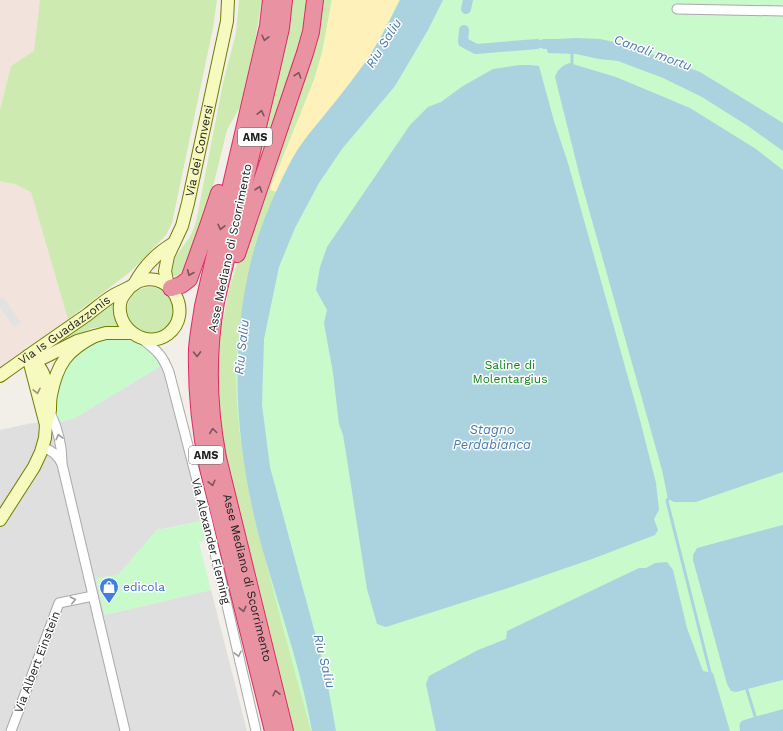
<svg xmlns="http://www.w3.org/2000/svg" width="783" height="731" font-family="'Work Sans',sans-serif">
<rect width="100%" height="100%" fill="#f2efe9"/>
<polygon fill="#e0dfdf" points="162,365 169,382 201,521 157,530 118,575 96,579 105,615 211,590 247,731 0,731 0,430 32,423 59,422 75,418"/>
<polygon fill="#f3e3dd" points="0,0 203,0 172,223 166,235 130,272 0,370"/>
<g fill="#cdebb0">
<polygon points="40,0 217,0 213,28 172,223 166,235 130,272 68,319 31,192 15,184 0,181 0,110 11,66 34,51"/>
<path d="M239 0H262L254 47 243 96 241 105 227 130 209 203 185 268 181 275 178 277 174 276 171 273C171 258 182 249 189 238 193 232 195 224 197 217L223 83 236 33Z"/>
<polygon points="291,0 309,0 301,46 247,198"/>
<polygon points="322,0 332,0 322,53 314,80 270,189 277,192 267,213 252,259 242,312 239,426 250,496 312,731 292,731 231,487 215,405 217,352 229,289"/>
<circle cx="150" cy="310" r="23"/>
<polygon points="112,304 115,306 118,326 92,328 47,351"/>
</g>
<polygon fill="#fff1ba" points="332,0 400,0 376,45 362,68 305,140 277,192 270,190 314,80 322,53"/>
<g fill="#c8facc">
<path d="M399 0H783V731H311C295 672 278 612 264 552 250 495 236 436 236 376 236 344 242 312 248 280L369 62Z"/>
<path d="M102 338C120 338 139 339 153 352 156 356 159 361 162 365L75 418 59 422 55 402V390L67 363 83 346Z"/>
<polygon points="201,521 205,540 199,542 211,590 105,615 96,578 118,575 157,530"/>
</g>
<polygon fill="#e2e2e2" points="3,297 21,322 14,327 0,308 0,299"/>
<g fill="#aad3df">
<path d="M400 0H443L428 30 395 86 342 149 319 183 295 228 279 267 264 339 262 405 270 467 325 670 336 731H312C302 675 284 622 268 568 238 469 226 363 251 261 260 226 275 191 292 159 299 146 308 135 317 124 332 106 347 87 361 68 377 47 388 23 400 0Z"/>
<polygon points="577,38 600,39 628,45 700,72 783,123 783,151 748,126 702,97 663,78 618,61 599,59 576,54 548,53 546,47 549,41 557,39"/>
<path d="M569 63 616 77 690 108 756 149 783 170V472L696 502H674L668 499 662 470 582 185 555 77C558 69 562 66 569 63Z"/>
<polygon points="519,65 530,65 539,66 554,121 568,163 640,420 656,483 659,510 654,519 658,530 655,535 592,559 508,588 386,627 377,624 367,589 346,453 343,435 339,424 333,373 324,323 327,310 316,290 320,267 327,247 410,125 428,107 441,102 463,86 493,69"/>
<polygon points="783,525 783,680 736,692 731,691 727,684 693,560 693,555 697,548"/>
<polygon points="667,562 673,570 687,628 703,671 713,673 730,731 436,731 426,684 429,676 478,650 506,639 507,631 639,568 646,568 655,563"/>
<path d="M783 709V731H740C739 726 739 722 744 720Z"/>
</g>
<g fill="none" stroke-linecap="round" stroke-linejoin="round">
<g stroke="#aad3df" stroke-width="3">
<polyline points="572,50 572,64"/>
<polyline points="668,499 667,501 710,672"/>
<polyline points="747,690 755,716"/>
</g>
<g stroke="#aad3df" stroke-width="10">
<polyline points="466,9 468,0"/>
<polyline points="464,30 463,42 476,49 537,44"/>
<polyline points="544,44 561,44"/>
</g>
<g stroke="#a9a9a9" stroke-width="11">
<g id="street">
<polyline points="677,9 783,11"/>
<path d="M142 339C156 350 162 354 169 372L208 523 256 731"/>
<path d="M50 412C57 427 62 445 62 462"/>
<path d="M43 447C52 451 58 455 62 464L125 731"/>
<polyline points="11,731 59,603 93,596"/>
</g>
</g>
<g stroke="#707d05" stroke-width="14">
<g id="secondary">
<path d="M135 283C144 266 157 253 174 243"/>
<path id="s1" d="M168 286 165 271 168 256 182 226 188 203 227 21 228 0"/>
<polyline points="28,356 43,358 77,341 95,336 106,333 131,333"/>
<path d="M29 357C44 368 45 378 50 396"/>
<path id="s2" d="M0 376C29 355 58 335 87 315 96 308 104 301 114 295 119 292 125 290 130 287 134 285 136 282 140 281 172 270 194 314 168 334 145 351 113 326 121 300 123 295 127 291 130 287"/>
<path d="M46 425C47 420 49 415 50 410 50 405 50 400 51 395 57 364 67 350 95 336"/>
<polyline points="0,520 34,467 41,452 45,438 46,425 28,356"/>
</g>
</g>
<g stroke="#dc2a67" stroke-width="18">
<g id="highway">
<path d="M271 0 268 26 203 306C201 320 198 335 197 349 196 389 200 429 208 468L273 731"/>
<path id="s3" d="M284 0 281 28 271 72 216 302C207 354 208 406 218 458L285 731"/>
<polyline points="237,254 305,53 311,32 315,0"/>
<polyline points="171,288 181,285 189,279 209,223 219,193"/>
</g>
</g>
<use href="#street" stroke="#fff" stroke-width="9"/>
<use href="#secondary" stroke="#f7fabf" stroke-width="12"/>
<use href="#highway" stroke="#e892a2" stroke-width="16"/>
</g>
<defs><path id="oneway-chevron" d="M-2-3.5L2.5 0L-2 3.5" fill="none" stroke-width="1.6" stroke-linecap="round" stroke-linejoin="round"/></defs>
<g stroke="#7b545c">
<use href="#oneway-chevron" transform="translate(265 38) rotate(103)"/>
<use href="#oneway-chevron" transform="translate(298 75) rotate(-71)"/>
<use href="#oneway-chevron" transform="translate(261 113) rotate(-77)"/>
<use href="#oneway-chevron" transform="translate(259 189) rotate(-71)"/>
<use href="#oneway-chevron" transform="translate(221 227) rotate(103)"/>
<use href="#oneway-chevron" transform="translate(190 273) rotate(113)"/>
<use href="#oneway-chevron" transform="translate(197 354) rotate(89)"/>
<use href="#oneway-chevron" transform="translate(213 431) rotate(-98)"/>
<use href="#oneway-chevron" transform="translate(212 483) rotate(76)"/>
<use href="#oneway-chevron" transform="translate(243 609) rotate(76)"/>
<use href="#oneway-chevron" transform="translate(276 693) rotate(-103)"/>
</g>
<use stroke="#979978" href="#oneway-chevron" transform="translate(37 391) rotate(78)"/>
<g stroke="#9c9c9c">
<use href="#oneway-chevron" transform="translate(59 437) rotate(-103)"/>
<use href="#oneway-chevron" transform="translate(73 600) rotate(-13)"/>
<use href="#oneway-chevron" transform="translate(238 654) rotate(77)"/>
</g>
<defs>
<g id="shop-pin" transform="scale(1)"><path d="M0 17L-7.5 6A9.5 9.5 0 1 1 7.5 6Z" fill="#3f7fe0" stroke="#fff"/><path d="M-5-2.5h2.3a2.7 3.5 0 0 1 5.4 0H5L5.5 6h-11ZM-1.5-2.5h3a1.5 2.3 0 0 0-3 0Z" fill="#fff"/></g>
</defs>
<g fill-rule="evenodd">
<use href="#shop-pin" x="109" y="587"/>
</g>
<g text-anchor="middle" stroke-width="3" stroke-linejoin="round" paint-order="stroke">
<g fill="#fff" stroke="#646464" stroke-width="1">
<rect x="238" y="128" width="34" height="18" rx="3"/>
<rect x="189" y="446" width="34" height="18" rx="3"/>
</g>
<g font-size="11" font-weight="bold" fill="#222">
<text x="255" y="141">AMS</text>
<text x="206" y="459">AMS</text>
</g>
<g font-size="12" fill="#222" stroke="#fff">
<text dy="4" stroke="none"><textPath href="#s1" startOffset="141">Via dei Conversi</textPath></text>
<text transform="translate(230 248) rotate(-78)" y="4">Asse Mediano di Scorrimento</text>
<text dy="4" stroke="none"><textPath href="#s2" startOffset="79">Via Is Guadazzonis</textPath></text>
<text transform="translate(211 541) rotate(76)" y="4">Via Alexander Fleming</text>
<text dy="4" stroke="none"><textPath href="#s3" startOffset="590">Asse Mediano di Scorrimento</textPath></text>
<text transform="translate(37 662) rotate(-69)" y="4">Via Albert Einstein</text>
</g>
<g font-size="12" fill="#0c8416" stroke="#fff">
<text x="510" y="369">Saline di<tspan x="510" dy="14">Molentargius</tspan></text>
</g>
<g font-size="12" fill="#366cbe" stroke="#fff" text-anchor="start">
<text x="123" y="591">edicola</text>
</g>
<g font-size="13" font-style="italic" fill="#4a7aab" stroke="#fff">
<text transform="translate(383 43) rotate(-58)" y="5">Riu Saliu</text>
<text transform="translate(653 52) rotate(20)" y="5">Canali mortu</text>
<text transform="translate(241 347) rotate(-84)" y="5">Riu Saliu</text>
<text x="492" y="434">Stagno<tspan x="492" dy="15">Perdabianca</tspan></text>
<text transform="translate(325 661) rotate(76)" y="5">Riu Saliu</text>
</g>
</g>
</svg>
